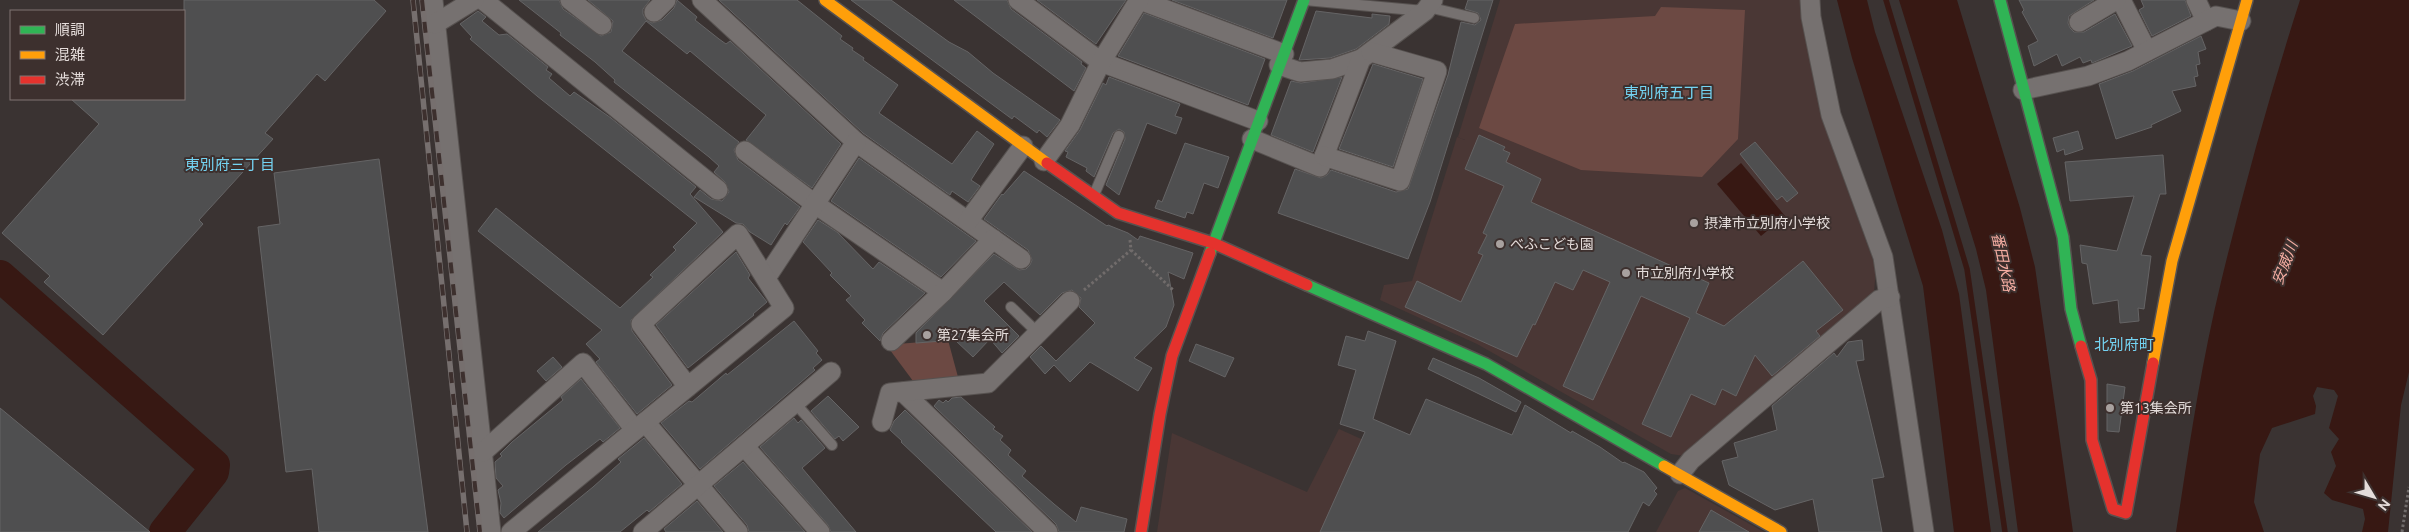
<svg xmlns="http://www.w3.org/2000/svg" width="2409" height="532" font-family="Ubuntu,'Noto Sans JP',sans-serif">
<rect width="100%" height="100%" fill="#3a3332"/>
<g fill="#4a3735">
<polygon points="1500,0 1801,0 1807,39 1838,164 1876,268 1874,292 1684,456 1671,454 1477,344 1380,300 1384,285 1412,281 1457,137 1465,140 1458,137"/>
<polygon points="1339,429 1569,532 1157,532 1172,433 1307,492"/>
<polygon points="1685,488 1764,532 1656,532 1678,491"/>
</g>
<g fill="#6c4943">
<polygon points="1661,7 1745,10 1738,139 1702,177 1581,170 1479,128 1515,24 1655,16"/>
<polygon points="948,340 958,377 913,381 890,350 897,344"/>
</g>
<g fill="#371813">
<polygon points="1837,0 1867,0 1875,32 1942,230 1959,294 1991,532 1954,532 1923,286 1852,58"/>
<polygon points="1899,0 1957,0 2020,208 2035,267 2073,532 2018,532 1986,290 1976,249"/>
<path d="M2300 0H2409V372L2401 405 2388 532H2362L2365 519 2363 509 2332 500 2324 493 2336 466 2331 452 2339 439 2329 428 2338 396 2334 390 2317 387 2313 396 2316 406 2315 414 2272 428 2260 454 2254 502 2264 532H2176C2189 448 2201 364 2221 282 2244 187 2270 93 2300 0Z"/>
<polygon points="1741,163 1785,216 1761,236 1717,184"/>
</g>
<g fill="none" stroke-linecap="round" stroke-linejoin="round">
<polyline stroke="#371813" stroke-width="5.5" points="1886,0 1967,269 2005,532"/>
<polyline stroke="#371813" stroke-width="32" points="0,276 214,465 213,472 165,532"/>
</g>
<g fill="#4f4f50" stroke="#656465">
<polygon points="184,0 374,0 386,11 325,81 317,74 265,133 273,139 199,220 203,224 103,335 44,282 50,276 2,233 99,124 71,99 184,99"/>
<polygon points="519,0 559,0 563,9 601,36 611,32 613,21 588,0 650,0 643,9 643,14 646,20 652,23 662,20 674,8 677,0 697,17 695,20 719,39 726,44 730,41 841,144 812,188 746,140 766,115 690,51 687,54 646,21 622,51 739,142 734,150 738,160 800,207 787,225 785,223 771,245 750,232 743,224 736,223 694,197 700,190 711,199 722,201 729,192 725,182 714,172 719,166 709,157 614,82 615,80 595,62 560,35 561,33"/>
<polygon points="719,0 797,0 842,36 840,39 853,48 852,50 864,58 863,60 898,85 879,113 952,164 977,131 994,144 971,180 980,186 968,202 952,191 950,195 863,133"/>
<polygon points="851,0 891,0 949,42 968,52 993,73 1060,120 1047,137 1039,130 1037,133 1014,116 1012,119"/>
<polygon points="954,0 1007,0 1011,9 1082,62 1081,64 1086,68 1074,91"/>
<polygon points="1037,0 1126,0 1096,44"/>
<polygon points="1172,0 1287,0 1273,38"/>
<polygon points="1468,0 1493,0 1430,202 1408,259 1278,213 1295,169 1321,178 1327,175 1331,170 1396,192 1408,189 1448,75 1461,22 1475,25 1481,20 1478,13 1465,9"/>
<polygon points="2019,0 2094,0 2069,16 2068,23 2070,28 2074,32 2084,32 2115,14 2132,46 2092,63 2091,60 2083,63 2080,57 2062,66 2057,54 2034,66 2028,46 2038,41 2022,12 2024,10"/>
<polygon points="2141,0 2185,0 2191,16 2152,36 2139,10 2144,7"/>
<polygon points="478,11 486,17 482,21 499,35 507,34 548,67 546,70 552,74 549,78 570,96 574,92 611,118 696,187 690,194 723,232 631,320 632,331 672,385 637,414 596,362 600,359 586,344 602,330 478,231 496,208 620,308 653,277 650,275 676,250 673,247 697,223 537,96 470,39 472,37 460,24"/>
<polygon points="1316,11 1372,18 1372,14 1390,16 1389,24 1356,49 1330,58 1299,60"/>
<polygon points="1144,13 1265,59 1248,105 1118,56"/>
<polygon points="2201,36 2206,49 2198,52 2200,64 2196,65 2198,76 2194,77 2196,86 2172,91 2181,111 2151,125 2152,127 2116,139 2099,84 2133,71"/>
<polygon points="1373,64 1423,79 1393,167 1339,149"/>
<polygon points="1109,77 1180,104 1175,116 1182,118 1176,134 1147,123 1119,195 1106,185 1125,139 1124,132 1119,129 1113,133 1094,177 1086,171 1087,168 1066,157 1068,152 1065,151 1080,130 1103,83 1106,85"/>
<polygon points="1342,77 1313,152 1271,135 1291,81 1301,83"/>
<polygon points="2078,131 2083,149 2065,155 2064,149 2057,152 2053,138"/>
<polygon points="1479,135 1505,147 1503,150 1510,153 1506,162 1541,179 1531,202 1709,283 1696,313 1724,326 1803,261 1843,310 1816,331 1820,336 1772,376 1755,355 1736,396 1722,389 1715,405 1691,394 1671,437 1642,424 1690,318 1641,296 1593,400 1563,386 1610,282 1583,270 1573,290 1555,282 1535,325 1533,324 1517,357 1405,307 1417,281 1461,302 1483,255 1478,253 1487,235 1483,233 1504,186 1465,169"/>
<polygon points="1755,142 1798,193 1787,202 1782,196 1777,200 1740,154"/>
<polygon points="1185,143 1229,157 1218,188 1204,183 1193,214 1187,212 1185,218 1155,208 1158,200 1162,202"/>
<polygon points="2163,155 2166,194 2160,194 2141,255 2151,256 2144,309 2138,308 2139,321 2120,323 2118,300 2093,304 2087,264 2082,263 2080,245 2117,251 2134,196 2070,201 2065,162"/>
<polygon points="859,158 976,241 941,277 831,201"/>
<polygon points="379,159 428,532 319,532 312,469 286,472 258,227 280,224 274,173"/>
<polygon points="1024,171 1107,226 1108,225 1128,233 1138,240 1140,236 1193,253 1184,279 1168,272 1174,305 1166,327 1134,358 1152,368 1138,391 1090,362 1070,382 1054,365 1045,374 1030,357 1041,346 1056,361 1095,323 1079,307 1081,298 1072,290 1062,293 1040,315 1004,282 984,301 1019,336 1002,353 990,339 973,357 955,340 916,343 916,333 994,254 1019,270 1026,269 1030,265 1032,260 1028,250 984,219 1002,194 1003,195"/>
<polygon points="818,220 837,232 873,269 879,262 925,293 883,333 880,341 862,323 865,320 846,300 851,296 830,275 832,273 803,242"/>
<polygon points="736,252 750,275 748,278 767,302 753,314 754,315 688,368 656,325"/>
<polygon points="794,321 818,351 816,353 822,360 813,368 815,370 700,469 661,423 689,401 692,402 726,373 727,375"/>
<polygon points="1368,331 1396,341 1373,419 1410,435 1426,399 1512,435 1525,405 1571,433 1572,431 1600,447 1623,463 1624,462 1644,472 1657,488 1654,491 1657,494 1649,506 1643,502 1628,532 1320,532 1365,432 1340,424 1356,370 1338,365 1346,336 1365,341"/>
<polygon points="1862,340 1864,360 1856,361 1884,477 1872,479 1882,532 1819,532 1813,499 1775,510 1729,485 1722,461 1738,457 1734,443 1777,430 1772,406 1834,353 1837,357 1848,342"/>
<polygon points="1196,344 1234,358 1225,377 1189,361"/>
<polygon points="553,357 562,367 546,381 537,371"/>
<polygon points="1433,358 1479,378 1521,402 1516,412 1428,369"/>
<polygon points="581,379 620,428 603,442 600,439 566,465 504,518 500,513 501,503 498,490 503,486 496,478 495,462 502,456 500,454 512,442 563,400 561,397"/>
<polygon points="2107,384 2125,387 2119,432 2107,431"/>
<polygon points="828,396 859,427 843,441 839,436 835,439 811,411"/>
<polygon points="961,397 995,427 993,429 1003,436 1000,440 1011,450 1008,455 1026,471 1022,476 1054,504 1076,522 1081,507 1127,519 1124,532 1059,532 1056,524 934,406 939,400 943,403 946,400 948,402 952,398"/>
<polygon points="0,408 150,532 0,532"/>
<polygon points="905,410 1032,532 996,532 901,442 902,441 890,430 894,421"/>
<polygon points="794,418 798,423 801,420 825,448 802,468 856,532 831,532 828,525 760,447"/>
<polygon points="644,438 682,484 649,512 647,510 620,532 538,532 593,487 621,462 618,459"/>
<polygon points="743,462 805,532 749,532 747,525 714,486"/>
<polygon points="697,501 723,532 666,532 664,529"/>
<polygon points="1711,510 1749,532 1699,532"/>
</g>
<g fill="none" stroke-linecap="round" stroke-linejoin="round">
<g stroke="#575250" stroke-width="12">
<g id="lane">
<polyline points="1305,0 1424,11"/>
<polyline points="1428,7 1474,18"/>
<polyline points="1094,195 1119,136"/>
<polyline points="1011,307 1038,333"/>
<polyline points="795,403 832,445"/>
</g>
</g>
<g stroke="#575250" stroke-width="21">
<g id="street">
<polyline points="433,0 491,532"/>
<polyline points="483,0 718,190"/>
<polyline points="570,0 602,25"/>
<polyline points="702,0 856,142 1021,259"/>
<polyline points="1018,0 1101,62 1258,121"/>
<polyline points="1140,0 1284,54"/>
<polyline points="1810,0 1811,17 1831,115 1883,257 1924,532"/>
<polyline points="2121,0 2147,51"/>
<polyline points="2196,0 2206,21"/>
<polyline points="654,12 666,0"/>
<polyline points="2079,22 2116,0"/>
<polyline points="435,24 474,0"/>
<polyline points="1279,65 1300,72 1332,69 1361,59 1425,11 1433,0"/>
<polyline points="2023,90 2088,76 2128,61 2216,16 2241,21"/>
<polyline points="1252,139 1320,167 1361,59"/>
<polyline points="745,151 815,204 943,292"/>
<polyline points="1324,156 1400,181 1437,71 1371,52"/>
<polyline points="1044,161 1070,125 1101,62 1139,0"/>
<polyline points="968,221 1023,146"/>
<polyline points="766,278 856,142"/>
<polyline points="891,341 943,292 993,239"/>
<polyline points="903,392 1048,532"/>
<polyline points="645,422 738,532"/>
<polyline points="882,422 890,393 988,383 1070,301"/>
<polyline points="744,446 820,532"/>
<polyline points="483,452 583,363 635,430"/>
<polyline points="1680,474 1691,460 1879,300 1890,297"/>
<polyline points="511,532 784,308 738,234 641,324 688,387"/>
<polyline points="643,532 831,372"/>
</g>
</g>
<g stroke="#575250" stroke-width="14">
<g id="fast">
<polyline points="2000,0 2063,237 2071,309 2081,346"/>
<polyline points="1210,253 1304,0"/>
<polyline points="1307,285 1486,364 1664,466"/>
</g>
</g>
<g stroke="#575250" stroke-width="14">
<g id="slow">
<polyline points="825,0 1047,163"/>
<polyline points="2153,363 2172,261 2247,0"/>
<polyline points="1664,466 1781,532"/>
</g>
</g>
<g stroke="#575250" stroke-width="14">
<g id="jam">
<polyline points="1047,163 1118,213 1213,243 1307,285"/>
<polyline points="2081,346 2091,380 2092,440 2113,509 2126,513 2153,363"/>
<polyline points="1141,532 1160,414 1172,356 1210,253"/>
</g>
</g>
<g stroke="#716c6b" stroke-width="3" stroke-dasharray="2.5 2.5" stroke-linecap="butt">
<polyline points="1130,240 1131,250 1173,290"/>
<polyline points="1084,290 1131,250"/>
<polyline points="2402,532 2409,487"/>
</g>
<use href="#lane" stroke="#767170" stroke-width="10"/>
<use href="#street" stroke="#767170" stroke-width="19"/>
<use href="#fast" stroke="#30b455" stroke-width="11"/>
<use href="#slow" stroke="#ff9f0a" stroke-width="11"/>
<use href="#jam" stroke="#e5322d" stroke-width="11"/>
<g stroke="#766f6e" stroke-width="5.5">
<g id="rail">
<polyline points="413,0 467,532"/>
<polyline points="422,0 480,532"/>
</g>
</g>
<use href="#rail" stroke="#3d302e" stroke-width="4" stroke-dasharray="11" stroke-linecap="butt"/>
</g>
<g fill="#a8a19f" stroke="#3d302e" stroke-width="2">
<circle cx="1694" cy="223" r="5"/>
<circle cx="1500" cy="244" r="5"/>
<circle cx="1626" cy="273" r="5"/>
<circle cx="927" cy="335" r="5"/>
<circle cx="2110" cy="408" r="5"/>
</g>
<g text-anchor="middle" stroke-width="4" stroke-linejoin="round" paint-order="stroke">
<g font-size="14" fill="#e4dcda" stroke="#3d302e" text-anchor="start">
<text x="1704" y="228">摂津市立別府小学校</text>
<text x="1510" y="249">べふこども園</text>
<text x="1636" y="278">市立別府小学校</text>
<text x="937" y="340">第27集会所</text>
<text x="2120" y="413">第13集会所</text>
</g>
<g font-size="15" fill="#74d4f3" stroke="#3d302e">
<text x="1669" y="98">東別府五丁目</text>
<text x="230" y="170">東別府三丁目</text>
<text x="2124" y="350">北別府町</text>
</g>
<g font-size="15" font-style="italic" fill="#f5ada2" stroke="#3d302e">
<text transform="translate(2003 262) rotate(78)" y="5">番田水路</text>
<text transform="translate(2285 263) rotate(-69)" y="5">安威川</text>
</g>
</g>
<rect x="10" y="10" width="175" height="90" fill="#3d302e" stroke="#807573"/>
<rect x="20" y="26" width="25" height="8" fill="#30b455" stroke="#807573"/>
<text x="55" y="35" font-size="15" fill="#e4dcda">順調</text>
<rect x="20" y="51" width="25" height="8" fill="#ff9f0a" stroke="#807573"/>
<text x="55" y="60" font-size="15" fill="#e4dcda">混雑</text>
<rect x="20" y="76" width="25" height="8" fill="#e5322d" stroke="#807573"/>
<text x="55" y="85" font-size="15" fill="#e4dcda">渋滞</text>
<g transform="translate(2374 497) rotate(128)" stroke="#3d302e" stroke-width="4" paint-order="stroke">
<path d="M0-4L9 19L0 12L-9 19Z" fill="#e4dcda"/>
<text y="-8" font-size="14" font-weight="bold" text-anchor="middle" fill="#e4dcda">N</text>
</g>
</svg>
